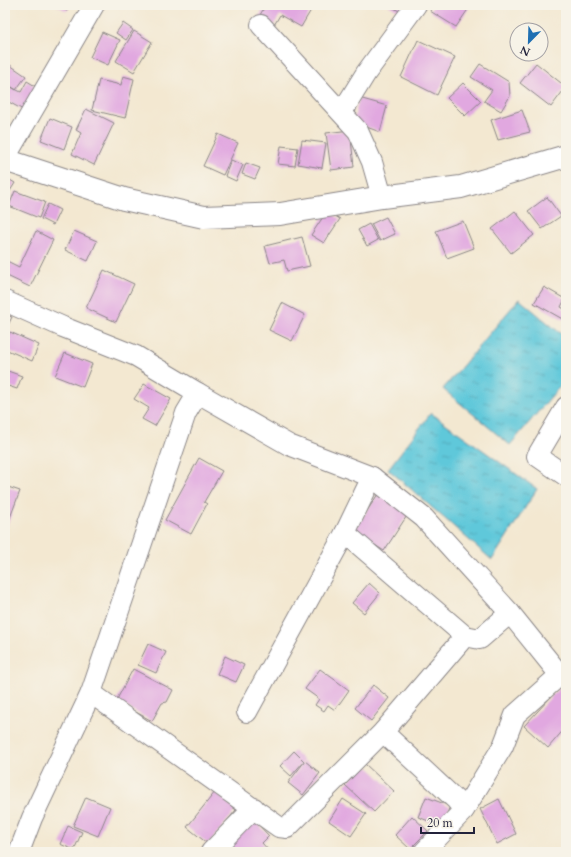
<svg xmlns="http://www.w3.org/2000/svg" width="571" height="857" font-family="Cardo,serif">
<defs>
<pattern id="water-ripples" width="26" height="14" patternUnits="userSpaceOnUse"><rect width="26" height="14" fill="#5fc8da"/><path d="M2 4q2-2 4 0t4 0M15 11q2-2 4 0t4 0" fill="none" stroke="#4ea2b2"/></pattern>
</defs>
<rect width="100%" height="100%" fill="#f7f3e8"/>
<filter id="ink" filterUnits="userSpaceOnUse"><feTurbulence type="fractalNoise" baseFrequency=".025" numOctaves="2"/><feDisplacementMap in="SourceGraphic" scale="8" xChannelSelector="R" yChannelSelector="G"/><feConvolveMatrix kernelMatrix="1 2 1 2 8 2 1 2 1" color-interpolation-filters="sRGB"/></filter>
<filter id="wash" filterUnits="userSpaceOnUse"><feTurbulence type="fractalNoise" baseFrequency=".012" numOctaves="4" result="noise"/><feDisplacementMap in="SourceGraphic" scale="16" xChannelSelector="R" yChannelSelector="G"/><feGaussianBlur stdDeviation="0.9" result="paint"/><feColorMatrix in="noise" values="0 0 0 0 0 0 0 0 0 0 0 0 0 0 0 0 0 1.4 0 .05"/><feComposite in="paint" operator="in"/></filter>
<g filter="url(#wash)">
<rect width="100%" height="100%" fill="#f3e8d1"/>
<g fill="url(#water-ripples)" stroke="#40758a">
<polygon points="519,299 566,338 566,379 510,445 443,389"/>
<polygon points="431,413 537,489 492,560 388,469"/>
</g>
<g id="blocks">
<g fill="#e1a8e0">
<polygon points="56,5 70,5 67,11"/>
<polygon points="266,5 314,5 301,27 280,15 273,27 258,18"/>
<polygon points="388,5 406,5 403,13"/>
<polygon points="434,5 465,5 469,8 456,27 430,11"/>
<polygon points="123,23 133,30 126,40 116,33"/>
<polygon points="134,31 152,42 134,72 116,61"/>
<polygon points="102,32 120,40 108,65 90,57"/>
<polygon points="418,40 455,57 437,95 401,77"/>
<polygon points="7,63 26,76 16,90 5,82 5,66"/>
<polygon points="536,63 566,87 551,107 520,83"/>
<polygon points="480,64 509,82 510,96 501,111 484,101 492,90 471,77"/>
<polygon points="123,76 134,79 125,118 92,110 99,80 121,85"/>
<polygon points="27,81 40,89 27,112 5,100 5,84 21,92"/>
<polygon points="463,83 481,101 465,116 447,98"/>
<polygon points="359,98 387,106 380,132 353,122"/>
<polygon points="86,109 114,123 94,165 72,154 81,133 76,130"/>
<polygon points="522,110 530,132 498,140 491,120"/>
<polygon points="50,118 72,127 64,149 41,140"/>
<polygon points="350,130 354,167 331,170 326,133"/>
<polygon points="218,134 238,143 223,175 203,166"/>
<polygon points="302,140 326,143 322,168 298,164"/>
<polygon points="281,146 298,148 295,166 278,164"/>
<polygon points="231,160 243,165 236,181 225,176"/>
<polygon points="246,163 260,168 255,179 242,174"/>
<polygon points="5,177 15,183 5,199"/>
<polygon points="15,191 45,202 39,218 9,206"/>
<polygon points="547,197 561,216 542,229 528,211"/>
<polygon points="48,204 60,210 53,225 41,219"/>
<polygon points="327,211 340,219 324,243 311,235"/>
<polygon points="515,211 534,235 511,253 492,229"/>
<polygon points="386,217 395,234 380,241 371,224"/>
<polygon points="463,221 474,248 447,258 436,231"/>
<polygon points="369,224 378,240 367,246 358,230"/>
<polygon points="36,231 53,240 30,287 5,275 5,260 19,267"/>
<polygon points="74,231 97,241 88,261 65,250"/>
<polygon points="302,237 310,266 287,271 284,260 270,263 265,246"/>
<polygon points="104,270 134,284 116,322 86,308"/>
<polygon points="544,287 565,299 561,307 566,310 566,321 534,303"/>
<polygon points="282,303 305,315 292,341 269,330"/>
<polygon points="5,314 12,317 5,331"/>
<polygon points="10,332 39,345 32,361 5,349 5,342"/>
<polygon points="65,353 92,364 83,387 55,376"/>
<polygon points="5,370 22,376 17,389 5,385"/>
<polygon points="144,384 171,399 155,426 142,419 149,408 134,399"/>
<polygon points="199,458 222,471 204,502 207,504 191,534 165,520"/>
<polygon points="5,486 20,491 5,531"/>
<polygon points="380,491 410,511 384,551 354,531"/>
<polygon points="369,583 380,593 364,613 352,603"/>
<polygon points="148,644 166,652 156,673 138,665"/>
<polygon points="225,656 244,665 236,682 217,674"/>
<polygon points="133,669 173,690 167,702 162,703 152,721 116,701"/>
<polygon points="320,669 349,690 335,710 328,705 324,711 315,705 319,699 305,689"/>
<polygon points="373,685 389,698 371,721 355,708"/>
<polygon points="562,685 566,689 566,727 548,748 524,726"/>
<polygon points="294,751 304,761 291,776 280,766"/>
<polygon points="305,761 320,773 303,795 288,783"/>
<polygon points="365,764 394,791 374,812 345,785"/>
<polygon points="215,792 236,810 208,844 187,827"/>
<polygon points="86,797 110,807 98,836 73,826"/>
<polygon points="426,797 450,806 442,826 418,817"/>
<polygon points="343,799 366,814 351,836 329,821"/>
<polygon points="499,799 516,834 497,844 480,809"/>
<polygon points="412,816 428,831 410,849 395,835"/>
<polygon points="255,821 269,836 262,843 270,852 237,852 230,844"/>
<polygon points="68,826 82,832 74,850 60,844"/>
</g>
</g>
</g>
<g filter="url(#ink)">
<use href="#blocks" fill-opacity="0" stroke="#8a8586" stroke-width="1"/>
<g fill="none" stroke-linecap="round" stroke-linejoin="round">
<g stroke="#8a8586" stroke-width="22">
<g id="minor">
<polyline points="261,25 358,131 372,162 382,197"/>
<polyline points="342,112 366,73 416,5"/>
<polyline points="5,158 94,5"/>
<polyline points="5,301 63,327 136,356 198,393 186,413 91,693 32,818 19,852"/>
<polyline points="198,393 289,445 372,477 424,518 510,613 560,675 566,677"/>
<polyline points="566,407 537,456 566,476"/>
<polyline points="345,533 465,636 480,639 510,613"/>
<polyline points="91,693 279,827 287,828 383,732 465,636"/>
<polyline points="247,712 345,533 372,477"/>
<polyline points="383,732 456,800 464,810 424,852"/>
<polyline points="464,810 503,746 515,715 560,675"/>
<polyline points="211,852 254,808"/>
</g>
</g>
<g stroke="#8a8586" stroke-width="24">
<polyline id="primary" points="5,160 124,199 204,217 280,214 382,197 461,187 566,156"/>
</g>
<use href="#minor" stroke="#fff" stroke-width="20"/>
<use href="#primary" stroke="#fff" stroke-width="22"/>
</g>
</g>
<rect width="571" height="857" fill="none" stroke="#f7f3e8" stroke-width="20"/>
<g transform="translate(529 42) rotate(203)"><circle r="19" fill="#f7f3e8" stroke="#a29fa3"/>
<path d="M0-3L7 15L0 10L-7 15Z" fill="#1f6fb2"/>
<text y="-6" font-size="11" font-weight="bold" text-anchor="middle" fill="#22223b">N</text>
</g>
<path d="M421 827v6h53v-6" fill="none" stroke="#22223b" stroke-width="2"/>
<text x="427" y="827" font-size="12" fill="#22223b" stroke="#f7f3e8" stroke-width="3" paint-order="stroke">20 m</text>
</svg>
